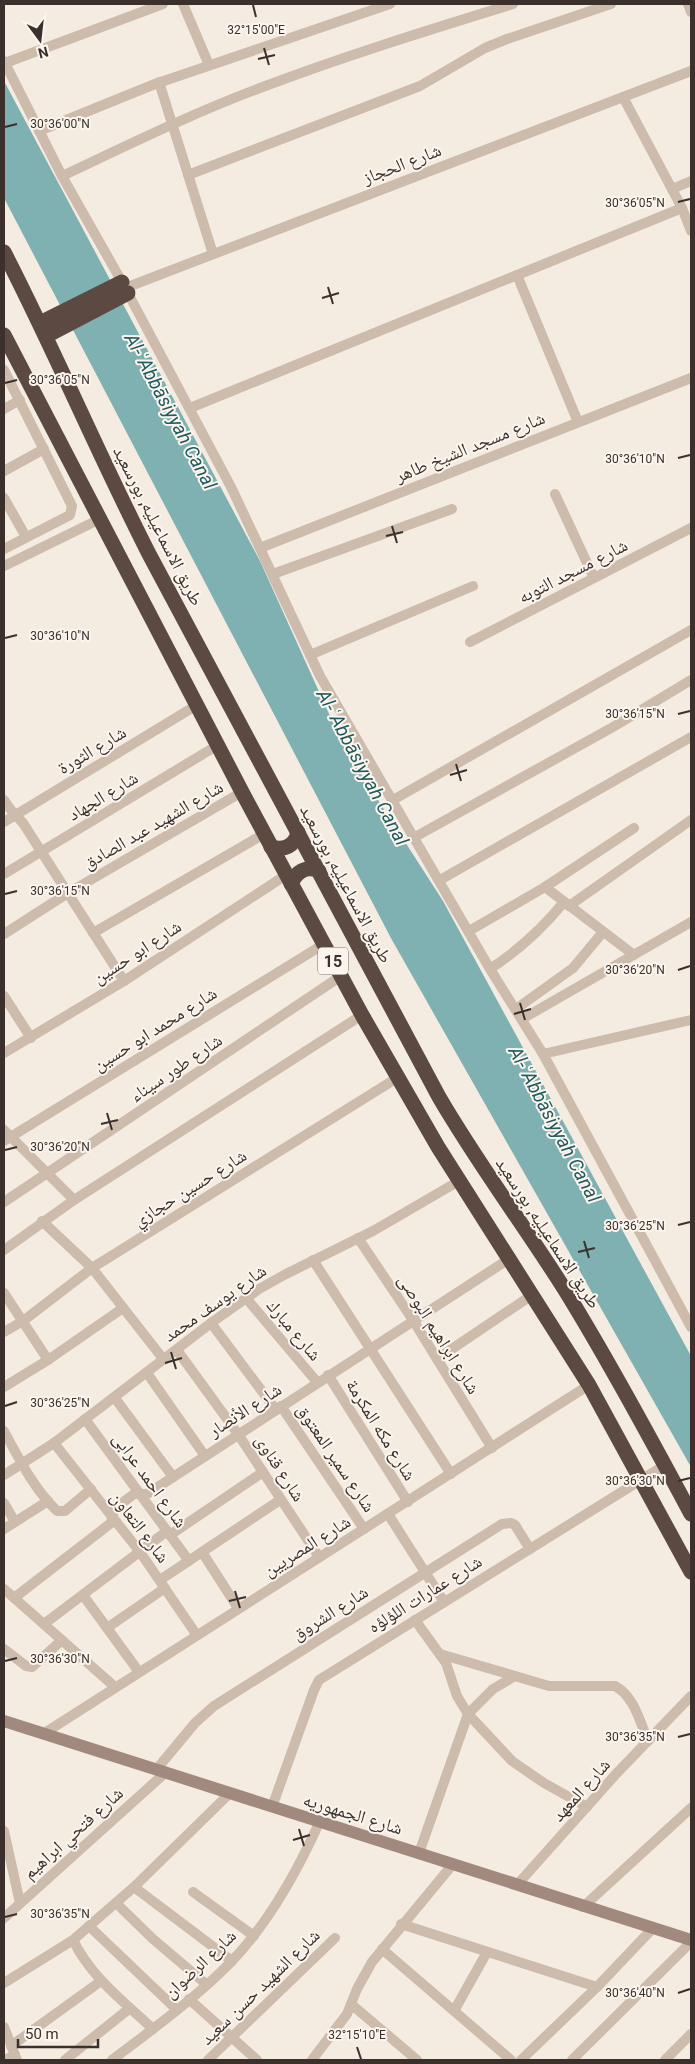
<svg xmlns="http://www.w3.org/2000/svg" width="695" height="2064" font-family="Roboto,'Noto Naskh Arabic',sans-serif">
<rect width="100%" height="100%" fill="#f4ebe1"/>
<polygon fill="#7fb0b2" points="4,81 260,561 344,747 443,901 691,1356 691,1467 392,940 4,198"/>
<g fill="none" stroke-linecap="round" stroke-linejoin="round">
<g stroke="#cdbbac" stroke-width="10">
<polyline points="183,4 209,65"/>
<polyline points="688,4 691,12"/>
<polyline points="4,61 62,176 122,282 231,487 320,676 490,969 543,1054 691,1327"/>
<polyline points="5,63 163,4"/>
<polyline points="159,82 213,254"/>
<polyline points="623,97 682,208 691,231"/>
<polyline points="39,131 155,84 390,4"/>
<polyline points="188,175 420,86 485,48 507,39 611,4"/>
<path d="M62 176C128 145 193 113 260 88 344 56 429 30 513 4"/>
<polyline points="672,189 691,181"/>
<polyline points="517,275 578,422"/>
<polyline points="125,288 691,71"/>
<polyline points="4,370 72,506 70,515 4,549"/>
<polyline points="190,408 682,208"/>
<polyline points="4,409 20,400"/>
<polyline points="4,471 44,449"/>
<polyline points="555,494 594,578"/>
<polyline points="4,498 26,537"/>
<polyline points="260,548 691,378"/>
<polyline points="4,566 100,519"/>
<polyline points="273,574 452,509"/>
<polyline points="470,642 691,528"/>
<polyline points="310,655 473,586"/>
<polyline points="4,800 11,810 23,823 124,981"/>
<polyline points="393,800 691,630"/>
<polyline points="4,822 197,705"/>
<polyline points="415,837 613,727 691,680"/>
<polyline points="4,874 218,745"/>
<polyline points="440,880 691,737"/>
<polyline points="545,887 634,955"/>
<polyline points="569,906 691,820"/>
<polyline points="469,931 545,887 634,828"/>
<polyline points="93,933 264,834"/>
<polyline points="4,934 68,893 242,792"/>
<path d="M490 969C519 950 542 929 564 902"/>
<polyline points="4,996 31,1038"/>
<polyline points="516,1009 573,968 603,932"/>
<polyline points="522,1019 691,922"/>
<polyline points="4,1053 124,981 286,875"/>
<polyline points="543,1054 691,1020"/>
<polyline points="4,1130 74,1200"/>
<polyline points="4,1141 324,944"/>
<polyline points="4,1202 341,976"/>
<polyline points="42,1221 92,1268 164,1360"/>
<polyline points="358,1238 413,1320 492,1448"/>
<polyline points="4,1250 74,1200 362,1015"/>
<polyline points="313,1260 451,1474"/>
<polyline points="4,1293 48,1360"/>
<polyline points="246,1298 317,1382"/>
<polyline points="211,1323 276,1410"/>
<polyline points="4,1332 23,1321 92,1268 397,1078"/>
<polyline points="177,1350 238,1434 319,1557"/>
<polyline points="437,1359 532,1295"/>
<polyline points="147,1373 205,1456"/>
<polyline points="328,1375 408,1502"/>
<polyline points="4,1387 48,1360 123,1308"/>
<polyline points="115,1398 173,1477"/>
<polyline points="281,1406 364,1529"/>
<polyline points="85,1419 189,1561"/>
<path d="M4 1431C19 1459 34 1489 57 1511H65L91 1489"/>
<polyline points="54,1443 140,1552 196,1634"/>
<polyline points="4,1475 54,1443 211,1323 259,1289 286,1274 373,1231 459,1181"/>
<polyline points="4,1503 15,1522"/>
<polyline points="388,1514 444,1602"/>
<polyline points="4,1529 48,1501"/>
<polyline points="170,1535 263,1472"/>
<polyline points="202,1552 238,1608"/>
<polyline points="160,1580 280,1500"/>
<polyline points="4,1589 115,1687"/>
<polyline points="83,1595 139,1672"/>
<polyline points="14,1598 111,1523 114,1509 134,1494 147,1494 509,1259"/>
<polyline points="415,1620 446,1663 457,1696 468,1714 512,1761 544,1783 587,1807"/>
<polyline points="44,1624 167,1531"/>
<polyline points="107,1628 165,1588"/>
<polyline points="4,1649 26,1666 32,1667 62,1640"/>
<path d="M440 1654 549 1686H615C634 1696 640 1722 648 1741"/>
<polyline points="43,1734 589,1385"/>
<polyline points="156,1770 195,1723 214,1706 502,1524 511,1523 515,1525 530,1549"/>
<polyline points="272,1807 314,1690 319,1680 665,1465"/>
<polyline points="4,1831 20,1903"/>
<polyline points="419,1853 468,1714 493,1689 515,1676"/>
<polyline points="517,1885 616,1774 691,1696"/>
<polyline points="134,1887 232,1961"/>
<polyline points="193,1892 254,1936"/>
<polyline points="116,1903 153,1939 206,1984"/>
<polyline points="583,1907 691,1808"/>
<polyline points="4,1918 165,1773"/>
<polyline points="401,1924 597,1987"/>
<polyline points="89,1926 176,2009"/>
<path d="M73 1940C91 1977 123 2001 153 2029"/>
<polyline points="382,1949 511,2060"/>
<polyline points="4,1983 73,1940 89,1926 134,1887 229,1794"/>
<polyline points="189,1999 257,2060"/>
<polyline points="351,2004 417,2060"/>
<polyline points="454,2011 487,1952"/>
<polyline points="4,2027 17,2060"/>
<polyline points="11,2046 101,1981"/>
<polyline points="5,2060 15,2055"/>
<polyline points="65,2060 130,2008"/>
<path d="M112 2060C153 2029 196 1998 232 1961 270 1921 297 1872 319 1823"/>
<polyline points="208,2060 335,1938"/>
<polyline points="312,2060 347,2014 357,1989 372,1962 453,1864"/>
<polyline points="521,2060 597,1987 653,1928"/>
<polyline points="572,2060 691,1942"/>
<polyline points="665,2060 691,2034"/>
</g>
<path stroke="#a18a7d" stroke-width="12" d="M4 1721C233 1795 462 1868 691 1940"/>
<g stroke="#5c4a42" stroke-width="15">
<path d="M4 252C55 351 98 454 149 554L439 1097C478 1164 524 1225 565 1290 610 1363 651 1439 691 1514"/>
<polyline points="40,323 122,282"/>
<polyline points="4,335 242,792 362,1015 438,1147 589,1385 691,1572"/>
<polyline points="46,336 128,293"/>
<path d="M271 847C284 851 295 846 298 832"/>
<path d="M291 884C296 872 306 865 319 871"/>
</g>
</g>
<path fill="none" stroke="#3b302b" stroke-width="2" d="M253 5 256 17M264 48 269 65M258 59 275 55M5 127 17 124M678 202 690 199M328 287 333 304M322 298 339 293M5 383 17 380M678 458 690 455M392 526 397 543M386 536 403 532M5 638 17 635M678 714 690 711M456 764 461 781M450 775 467 770M5 894 17 891M678 970 690 966M520 1003 525 1020M514 1014 531 1009M107 1113 112 1130M101 1124 118 1120M5 1150 17 1147M678 1225 690 1222M584 1241 589 1258M578 1252 595 1248M171 1352 176 1369M165 1363 182 1358M5 1406 17 1402M678 1481 690 1478M235 1591 240 1608M229 1601 246 1597M5 1661 17 1658M678 1737 690 1734M299 1829 304 1846M293 1840 310 1835M5 1917 17 1914M678 1993 690 1989M357 2047 361 2059"/>
<g text-anchor="middle" stroke-width="4" stroke-linejoin="round" paint-order="stroke">
<rect fill="#fbf5ee" stroke="#756b66" stroke-width="1" x="318" y="947.5" width="30" height="27" rx="4"/>
<g font-size="16" font-weight="bold" fill="#3b302b">
<text x="333" y="967">15</text>
</g>
<g font-size="18" fill="#3b302b" stroke="#fbf5ee">
<text transform="translate(402 164) rotate(-21)" y="6">شارع الحجاز</text>
<text transform="translate(470 447) rotate(-22)" y="6">شارع مسجد الشيخ طاهر</text>
<text transform="translate(158 526) rotate(63)" y="6">طريق الاسماعيليه, بورسعيد</text>
<text transform="translate(573 571) rotate(-27)" y="6">شارع مسجد التوبه</text>
<text transform="translate(92 750) rotate(-31)" y="6">شارع الثورة</text>
<text transform="translate(103 796) rotate(-31)" y="6">شارع الجهاد</text>
<text transform="translate(153 825) rotate(-30)" y="6">شارع الشهيد عبد الصادق</text>
<text transform="translate(346 884) rotate(62)" y="6">طريق الاسماعيليه, بورسعيد</text>
<text transform="translate(137 952) rotate(-33)" y="6">شارع ابو حسين</text>
<text transform="translate(155 1029) rotate(-32)" y="6">شارع محمد ابو حسين</text>
<text transform="translate(176 1068) rotate(-34)" y="6">شارع طور سيناء</text>
<text transform="translate(190 1188) rotate(-32)" y="6">شارع حسين حجازي</text>
<text transform="translate(548 1233) rotate(57)" y="6">طريق الاسماعيليه, بورسعيد</text>
<text transform="translate(215 1303) rotate(-35)" y="6">شارع يوسف محمد</text>
<text transform="translate(294 1330) rotate(50)" y="6">شارع مبارك</text>
<text transform="translate(439 1334) rotate(58)" y="6">شارع ابراهيم البوصى</text>
<text transform="translate(245 1410) rotate(-33)" y="6">شارع الأنصار</text>
<text transform="translate(381 1430) rotate(58)" y="6">شارع مكه المكرمة</text>
<text transform="translate(336 1458) rotate(56)" y="6">شارع سمير المعتوق</text>
<text transform="translate(280 1468) rotate(57)" y="6">شارع قناوى</text>
<text transform="translate(150 1480) rotate(54)" y="6">شارع احمد عرابى</text>
<text transform="translate(140 1527) rotate(53)" y="6">شارع التعاون</text>
<text transform="translate(307 1546) rotate(-32)" y="6">شارع المصريين</text>
<text transform="translate(425 1594) rotate(-32)" y="6">شارع عمارات اللؤلؤه</text>
<text transform="translate(330 1613) rotate(-32)" y="6">شارع الشروق</text>
<text transform="translate(581 1790) rotate(-48)" y="6">شارع المعهد</text>
<text transform="translate(353 1814) rotate(17)" y="6">شارع الجمهوريه</text>
<text transform="translate(73 1833) rotate(-42)" y="6">شارع فتحي ابراهيم</text>
<text transform="translate(200 1964) rotate(-43)" y="6">شارع الرضوان</text>
<text transform="translate(260 1987) rotate(-44)" y="6">شارع الشهيد حسن سعيد</text>
</g>
<g font-size="19" font-style="italic" fill="#1f5a5e" stroke="#fbf5ee">
<text transform="translate(171 411) rotate(62)" y="7">Al-ʿAbbāsiyyah Canal</text>
<text transform="translate(363 767) rotate(62)" y="7">Al-ʿAbbāsiyyah Canal</text>
<text transform="translate(555 1124) rotate(62)" y="7">Al-ʿAbbāsiyyah Canal</text>
</g>
</g>
<g font-size="12" text-anchor="middle" fill="#3b302b" stroke="#fbf5ee" stroke-width="4" stroke-linejoin="round" paint-order="stroke">
<text x="256" y="34">32°15'00"E</text>
<text x="60" y="128">30°36'00"N</text>
<text x="635" y="207">30°36'05"N</text>
<text x="60" y="384">30°36'05"N</text>
<text x="635" y="463">30°36'10"N</text>
<text x="60" y="640">30°36'10"N</text>
<text x="635" y="718">30°36'15"N</text>
<text x="60" y="895">30°36'15"N</text>
<text x="635" y="974">30°36'20"N</text>
<text x="60" y="1151">30°36'20"N</text>
<text x="635" y="1230">30°36'25"N</text>
<text x="60" y="1407">30°36'25"N</text>
<text x="635" y="1485">30°36'30"N</text>
<text x="60" y="1663">30°36'30"N</text>
<text x="635" y="1741">30°36'35"N</text>
<text x="60" y="1918">30°36'35"N</text>
<text x="635" y="1997">30°36'40"N</text>
<text x="357" y="2039">32°15'10"E</text>
</g>
<rect width="695" height="2064" fill="none" stroke="#3b302b" stroke-width="10"/>
<g transform="translate(40 40) rotate(165)" stroke="#fbf5ee" stroke-width="4" paint-order="stroke">
<path d="M0-4L9 19L0 12L-9 19Z" fill="#3b302b"/>
<text y="-8" font-size="14" font-weight="bold" text-anchor="middle" fill="#3b302b">N</text>
</g>
<path d="M18 2039v8h80v-8" fill="none" stroke="#3b302b" stroke-width="2.5"/>
<text x="25" y="2039" font-size="15" fill="#3b302b" stroke="#fbf5ee" stroke-width="4" paint-order="stroke">50 m</text>
</svg>
